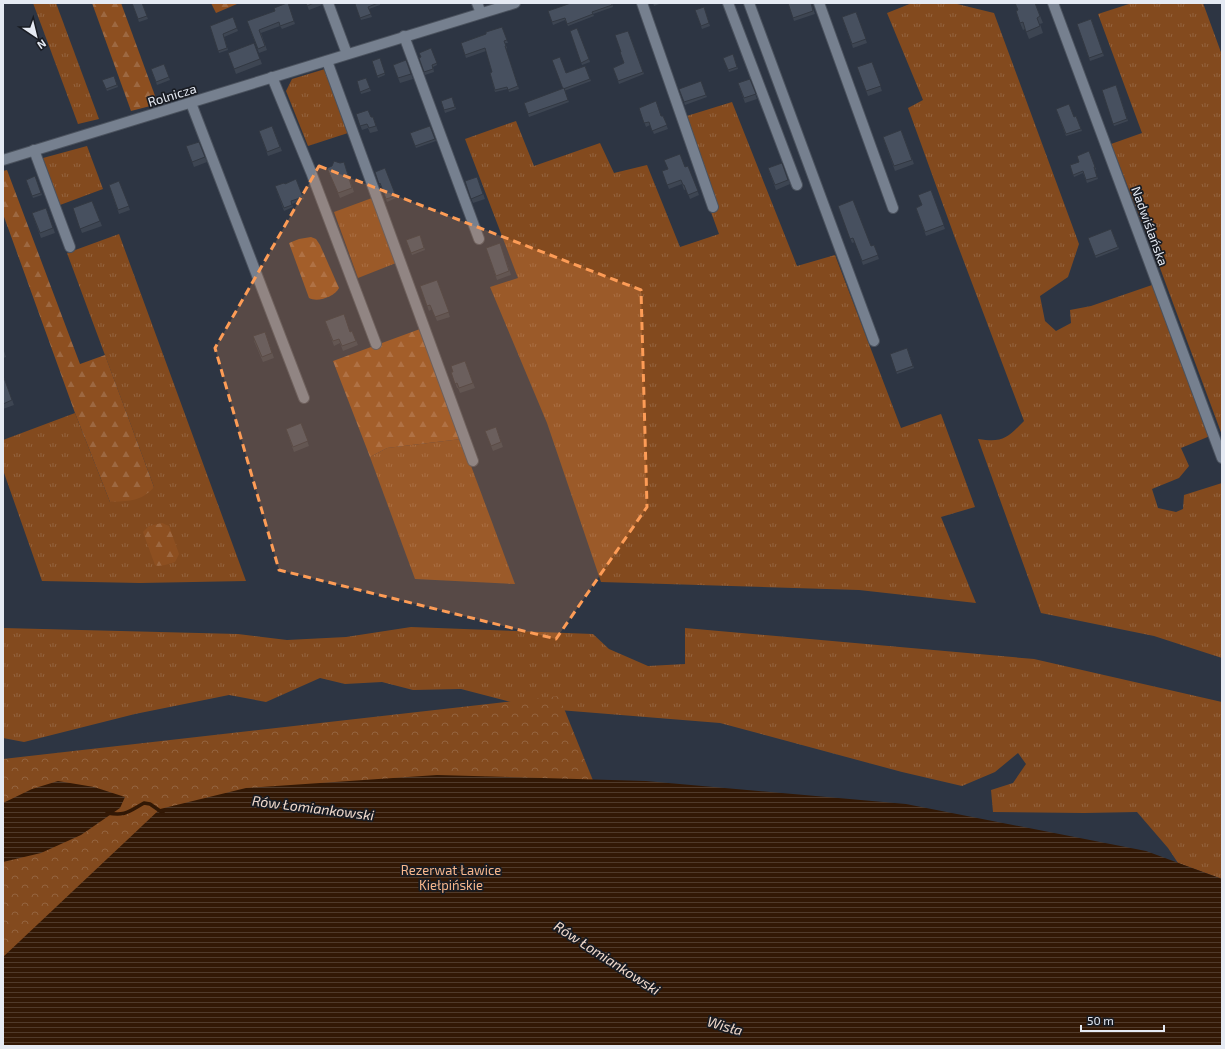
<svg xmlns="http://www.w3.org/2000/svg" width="1225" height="1049" font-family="'Exo 2',sans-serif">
<defs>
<pattern id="grass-tufts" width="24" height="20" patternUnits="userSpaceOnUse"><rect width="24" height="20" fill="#834a1e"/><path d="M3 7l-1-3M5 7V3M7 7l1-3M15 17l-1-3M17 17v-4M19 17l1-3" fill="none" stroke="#94643f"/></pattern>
<pattern id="forest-firs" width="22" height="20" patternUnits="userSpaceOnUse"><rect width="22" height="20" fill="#8d4f20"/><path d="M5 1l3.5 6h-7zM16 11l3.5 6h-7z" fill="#9d6841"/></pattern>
<pattern id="park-crowns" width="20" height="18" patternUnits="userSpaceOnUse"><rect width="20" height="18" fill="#834a1e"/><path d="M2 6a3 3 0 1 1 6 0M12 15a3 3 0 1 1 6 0" fill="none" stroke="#94643f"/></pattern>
<pattern id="water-rules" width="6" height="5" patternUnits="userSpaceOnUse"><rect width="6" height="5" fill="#321805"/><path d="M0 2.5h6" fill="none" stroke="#503a2a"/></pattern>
</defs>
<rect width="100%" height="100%" fill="#2d3543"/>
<g fill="url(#grass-tufts)">
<polygon points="33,3 56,3 99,119 78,124"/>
<path d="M912 3H953L994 13 1079 244 1068 277 1040 296 1045 321 1056 331 1071 323 1070 310 1091 306 1152 285 1210 436 1181 448 1189 466 1179 478 1152 489 1158 508 1176 512 1183 509 1184 495 1222 483V658L1154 636 1041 613 978 439C1003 443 1007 438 1024 421L955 238 908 108 923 100 887 13Z"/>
<polygon points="1132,3 1203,3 1222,55 1222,435 1160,268 1111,144 1142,133 1098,14"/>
<polygon points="325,69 348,133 308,146 286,91 292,79"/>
<polygon points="732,102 797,266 835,255 901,428 941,414 975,507 941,517 976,603 859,590 601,582 547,423 490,287 518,278 465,139 516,121 534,166 600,143 614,173 647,165 680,247 719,234 677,119"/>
<polygon points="87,146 103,189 60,205 43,158"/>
<polygon points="372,198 396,263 358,278 334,212"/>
<polygon points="119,234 246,581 140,583 42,581 3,470 3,440 75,413 110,502 154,487 67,253"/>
<polygon points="461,439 515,584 415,579 370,457 387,448"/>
<polygon points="411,627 593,634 609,649 648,666 685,664 685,628 1034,659 1222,702 1222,879 1178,863 1168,848 1137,812 1084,813 993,812 991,790 1013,783 1026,764 1018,753 995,772 962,786 902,772 720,723 534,708 461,689 413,690 382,682 345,684 320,678 266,702 229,695 135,714 24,742 3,738 3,628 238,634 287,640 346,637"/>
</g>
<g fill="url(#forest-firs)">
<polygon points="92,3 121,3 158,104 131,111"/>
<polygon points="211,3 237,3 237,4 216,13"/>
<path d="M7 170 80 364 105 355 154 487C141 502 128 501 110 502L75 413 3 214V171Z"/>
<path d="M311 237 316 239 320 245 339 288C335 296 318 303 309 298L289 243 299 239Z"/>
<polygon points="420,329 461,439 387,448 370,457 333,361"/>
<polygon points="162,523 169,526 179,554 175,562 165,565 158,566 155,565 143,532 149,526"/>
</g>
<polygon fill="url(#park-crowns)" points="559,696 700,1046 3,1046 3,759"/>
<g fill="url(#water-rules)">
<polygon points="437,775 646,781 906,804 1146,851 1222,879 1222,1046 3,1046 3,957 160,809 246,788"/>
<polygon points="58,781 94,787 125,797 120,808 81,835 41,853 3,862 3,803 32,789"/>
</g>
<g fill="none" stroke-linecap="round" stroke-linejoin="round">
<path stroke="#321805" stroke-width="3.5" d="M107 813C126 816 128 812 144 803L150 804 163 813"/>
<g stroke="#4b525e" stroke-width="12">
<g id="minor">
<polyline points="328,3 347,54"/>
<polyline points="477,3 481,13"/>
<polyline points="642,3 713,207"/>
<polyline points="728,3 797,185"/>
<polyline points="749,3 874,341"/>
<polyline points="819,3 893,208"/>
<polyline points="1053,3 1222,458"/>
<polyline points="404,36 479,239"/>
<polyline points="327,61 473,461"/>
<polyline points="272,77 311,172 376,344"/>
<polyline points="191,103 304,398"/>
<polyline points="34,150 70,247"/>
<polyline points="3,160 515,3"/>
</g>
</g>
<use href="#minor" stroke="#76808f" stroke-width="10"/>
</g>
<g fill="#3d4552">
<polygon points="132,3 142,3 148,19 139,22"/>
<polygon points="288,3 295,24 282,29 280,26 261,33 267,50 259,53 247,21 275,11"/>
<polygon points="306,3 321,3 322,5 309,10"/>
<polygon points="357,3 380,3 380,5 369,9 372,17 361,20 355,4"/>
<polygon points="571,3 612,3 613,7 593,14 594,16 568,26 565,20 553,25 548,11"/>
<polygon points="653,3 662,3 654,6"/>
<polygon points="788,3 811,3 815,14 794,21"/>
<polygon points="1035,3 1043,23 1040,24 1043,33 1029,39 1025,29 1023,30 1018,18"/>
<polygon points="704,7 710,26 702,29 695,10"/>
<polygon points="856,12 867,43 853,48 842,17"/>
<polygon points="233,17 238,31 224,37 228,50 219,53 210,26"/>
<polygon points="1091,19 1104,56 1090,61 1077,24"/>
<polygon points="502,27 508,43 505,43 507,48 506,49 519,89 509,92 508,89 495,92 490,73 492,72 486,51 466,58 461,43 486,34"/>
<polygon points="570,31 589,59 590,62 582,65"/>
<polygon points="628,31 644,74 619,84 613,68 624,63 621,52"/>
<polygon points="254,43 262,64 236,74 228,53"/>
<polygon points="431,48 437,65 433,67 434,72 425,75 419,58 421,57"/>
<polygon points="733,54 738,69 729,72 723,58"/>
<polygon points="380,58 385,75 378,78 372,61"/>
<polygon points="406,60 413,79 400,83 393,65"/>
<polygon points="872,62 882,91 868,96 857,67"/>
<polygon points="164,64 170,80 157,85 151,69"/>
<polygon points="585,66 591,81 564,91 569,102 529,117 524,103 563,89 566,73"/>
<polygon points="114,76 118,87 107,91 102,80"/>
<polygon points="366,78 371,91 361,94 357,81"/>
<polygon points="750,79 757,99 745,103 738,83"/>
<polygon points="1116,85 1128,121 1114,126 1102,90"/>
<polygon points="679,89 706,95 707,97 685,105"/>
<polygon points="452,97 456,109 445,113 444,110"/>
<polygon points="639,108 661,116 663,116 668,129 654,134 650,125 646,127"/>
<polygon points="1056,109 1074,117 1076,116 1082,131 1066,136"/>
<polygon points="356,114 371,117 373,117 378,131 370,133 368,128 362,130"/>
<polygon points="272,126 282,151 268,156 259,131"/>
<polygon points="430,126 436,141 416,148 410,133"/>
<polygon points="901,130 914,164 895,171 883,137"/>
<polygon points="199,142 207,162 194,167 186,146"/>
<polygon points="344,162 354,192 340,198 327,168"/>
<polygon points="782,163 790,184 776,190 768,168"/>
<polygon points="1070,165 1095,167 1096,169 1095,170 1098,179 1087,183 1083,173 1074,177"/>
<polygon points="688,166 699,195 690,199 686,189 684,190 682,184 669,189 662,171"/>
<polygon points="385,168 396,198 387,202 381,186 380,186 375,172"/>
<polygon points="35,176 42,195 33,198 26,180"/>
<polygon points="477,177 485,199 473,203 465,181"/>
<polygon points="296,179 304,199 292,204 293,207 284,211 275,186 285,184"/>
<polygon points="119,181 130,210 119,214 109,185"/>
<polygon points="931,190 945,229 926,236 916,208 922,205"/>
<polygon points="92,201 102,226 82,233 73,208"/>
<polygon points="838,206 871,246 874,245 879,259 863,265 855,242 852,243"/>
<polygon points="46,208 55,233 41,238 32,213"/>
<polygon points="1111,229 1119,249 1096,258 1088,238"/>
<polygon points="420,235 425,250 412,255 406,240"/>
<polygon points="500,243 511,275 497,280 486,248"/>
<polygon points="437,280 450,317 437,321 432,309 429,311 420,286"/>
<polygon points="325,321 350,332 352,331 358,345 343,351 340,343 334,346"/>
<polygon points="265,332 274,358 263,362 254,341"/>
<polygon points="3,348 6,357 3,358"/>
<polygon points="907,348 914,368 897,374 890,354"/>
<polygon points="465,361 475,388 460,393 458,388 457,388 453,377 453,372"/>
<polygon points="3,375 14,405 3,409"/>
<polygon points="301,423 309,446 294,452 286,429"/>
<polygon points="496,427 503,447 493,451 485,431"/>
</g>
<g fill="#47505f" stroke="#323842">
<polygon points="132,3 142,3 147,16 138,19"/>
<polygon points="287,3 288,3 294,21 280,26 279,22 259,30 265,46 258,49 247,21 275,11 274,8"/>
<polygon points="306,3 314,3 307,6"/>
<polygon points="357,3 378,3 368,7 371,14 360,18 355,4"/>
<polygon points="571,3 611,3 612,5 592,12 593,14 567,24 565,18 552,22 548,11"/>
<polygon points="788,3 811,3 813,11 793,18"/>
<polygon points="1015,3 1035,3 1040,16 1037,18 1040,26 1026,32 1023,22 1020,23 1016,11 1018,10"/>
<polygon points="704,7 709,23 701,26 695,10"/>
<polygon points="856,12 866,39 852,44 842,17"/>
<polygon points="233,17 237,28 223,34 227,48 218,51 210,26"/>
<polygon points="1091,19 1103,53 1089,58 1077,24"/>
<polygon points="502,27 507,40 504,41 506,46 505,46 518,86 508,90 507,87 495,90 490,73 492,72 485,48 465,55 461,43 486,34 486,32"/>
<polygon points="577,28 589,59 581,63 570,31"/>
<polygon points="628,31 643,72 618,81 613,68 624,63 620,52 621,52 615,35"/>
<polygon points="254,43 260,59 234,69 228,53"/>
<polygon points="431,48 437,63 432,65 433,69 424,72 419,58 421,57 419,53"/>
<polygon points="733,54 737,67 728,70 723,58"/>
<polygon points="560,57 566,73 585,66 590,79 563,89 552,60"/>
<polygon points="380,58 385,73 377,76 372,61"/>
<polygon points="406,60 411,74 398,78 393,65"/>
<polygon points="872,62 881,86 866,91 857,67"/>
<polygon points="164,64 169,77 156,82 151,69"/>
<polygon points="114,76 117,85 106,89 102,80"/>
<polygon points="366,78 370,88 360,92 357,81"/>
<polygon points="750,79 756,94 744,98 738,83"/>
<polygon points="701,81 706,95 684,102 679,89"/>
<polygon points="1116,85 1127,119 1113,124 1102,90"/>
<polygon points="564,88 568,100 528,114 524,103"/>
<polygon points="452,97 455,107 444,110 441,101"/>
<polygon points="656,101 661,116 663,116 667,125 652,131 649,122 644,123 639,108"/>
<polygon points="1069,104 1074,117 1076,116 1081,129 1066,134 1056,109"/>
<polygon points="368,110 371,117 373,117 376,126 369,128 367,124 360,126 356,114"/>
<polygon points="272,126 280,147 267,152 259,131"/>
<polygon points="430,126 435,139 415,146 410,133"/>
<polygon points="901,130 912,160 894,166 883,137"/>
<polygon points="199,142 205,157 192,162 186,146"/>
<polygon points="1089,151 1095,167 1094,167 1097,177 1086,180 1083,171 1073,175 1070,165 1079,162 1077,156"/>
<polygon points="680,154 685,167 688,166 698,191 688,195 684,185 683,185 681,180 667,185 662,171 668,169 664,160"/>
<polygon points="334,161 340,163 344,162 352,188 338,193 327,168 332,166"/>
<polygon points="782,163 788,180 775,185 768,168"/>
<polygon points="385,168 396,196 386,199 380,183 379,184 375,172"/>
<polygon points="35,176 41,193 32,196 26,180"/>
<polygon points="477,177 483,194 471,199 465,181"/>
<polygon points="296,179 303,197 291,201 292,205 284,208 275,186 284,183 285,184"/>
<polygon points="119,181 129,206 118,210 109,185"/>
<polygon points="931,190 944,225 925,232 916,208 922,205 918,195"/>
<polygon points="853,200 871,246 874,245 878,255 862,261 853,238 850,239 838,206"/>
<polygon points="92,201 100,221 80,229 73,208"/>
<polygon points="46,208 53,228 40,233 32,213"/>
<polygon points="1111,229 1118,247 1095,256 1088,238"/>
<polygon points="420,235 424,248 411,253 406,240"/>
<polygon points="500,243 509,271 496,276 486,248"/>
<polygon points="437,280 449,312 435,317 430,305 427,306 420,286"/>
<polygon points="344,314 350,332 352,331 356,341 342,346 339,339 333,341 325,321"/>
<polygon points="265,332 272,353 262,357 253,336"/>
<polygon points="907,348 913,366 896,372 890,354"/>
<polygon points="465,361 473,383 459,388 457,383 455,384 451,372 453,372 451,366"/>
<polygon points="3,375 12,400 3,404"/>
<polygon points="301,423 308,441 293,447 286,429"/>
<polygon points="496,427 501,442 491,446 485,431"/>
</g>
<path fill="#fd9c56" fill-opacity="0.2" stroke="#fd9c56" stroke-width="3" stroke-dasharray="8 5" stroke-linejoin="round" d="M319 166 641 290 647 507 556 639 279 570 215 348Z"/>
<g text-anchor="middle" stroke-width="3.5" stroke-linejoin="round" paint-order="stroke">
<g font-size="13" fill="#e5eaf3" stroke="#191c23">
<text transform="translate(172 95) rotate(-17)" y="5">Rolnicza</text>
<text transform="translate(1150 226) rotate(70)" y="5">Nadwiślańska</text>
</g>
<g font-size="13" fill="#f9b88d" stroke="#191c23">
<text x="451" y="875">Rezerwat Ławice<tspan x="451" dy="15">Kiełpińskie</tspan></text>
</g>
<g font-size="14" font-style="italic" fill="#f3dcce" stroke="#191c23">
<text transform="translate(313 808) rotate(7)" y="5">Rów Łomiankowski</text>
<text transform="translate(607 958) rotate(33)" y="5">Rów Łomiankowski</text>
<text transform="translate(725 1026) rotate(16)" y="5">Wisła</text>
</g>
</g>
<rect width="1225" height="1049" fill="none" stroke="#e5eaf3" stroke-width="8"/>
<g transform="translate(36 36) rotate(145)" stroke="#191c23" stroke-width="3" paint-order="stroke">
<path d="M0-3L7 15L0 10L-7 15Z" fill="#e5eaf3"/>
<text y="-6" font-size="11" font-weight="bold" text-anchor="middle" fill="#e5eaf3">N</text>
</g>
<path d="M1081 1025v6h83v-6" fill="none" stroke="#e5eaf3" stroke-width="2"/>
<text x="1087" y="1025" font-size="12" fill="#e5eaf3" stroke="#191c23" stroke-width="3" paint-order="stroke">50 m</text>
</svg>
